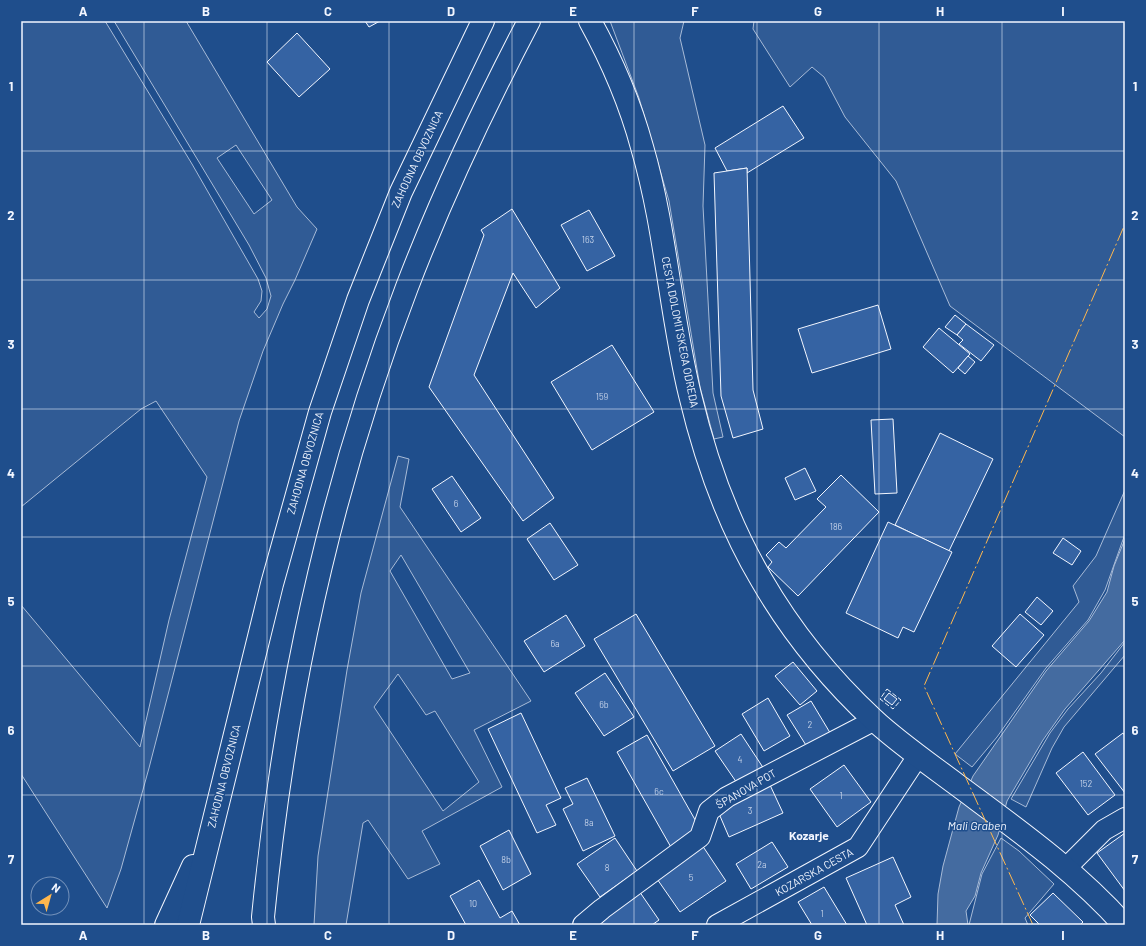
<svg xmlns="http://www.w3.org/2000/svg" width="1146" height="946" font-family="Barlow,sans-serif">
<rect width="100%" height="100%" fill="#1f4e8c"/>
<g fill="#305b95" stroke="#a8bbd7" fill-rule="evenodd">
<path d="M21 21H105L192 164 258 279 262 291 261 301 254 312 259 318 267 309 271 296 266 278 249 245 114 21H186L297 207 317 229 295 280 283 304 263 351 239 421 149 768 121 869 107 908 21 774V605L140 747 169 620 207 477 156 401 141 409 21 507ZM236 145 272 200 254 214 217 158Z"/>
<polygon points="610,21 684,21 680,38 705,145 703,206 713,393 723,437 714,439 700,387 669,201 639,98"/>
<polygon points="754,21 1125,21 1125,437 950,306 896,181 845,117 824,77 812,67 790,87 753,29"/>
<path d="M398 456 409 459 400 507 531 701 474 730 502 787 422 831 440 864 408 879 368 820 363 823 346 925H314L318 856 347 670 361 593ZM401 555 470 673 452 679 390 571ZM398 674 426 715 435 711 479 782 443 811 374 707Z"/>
<polygon points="1125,490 1125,534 1105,590 1088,620 1046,668 997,737 972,767 955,754 1079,602 1073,586 1096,556"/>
<polygon points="1125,642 1125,655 1064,727 1052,748 1026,807 1011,799 1050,733 1068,709 1101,673"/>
<polygon points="1001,838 1019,851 1054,884 1025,918 1028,925 969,925 982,874"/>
</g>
<polygon fill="#446ba0" stroke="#a8bbd7" points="1125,539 1125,640 1065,709 1043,740 1007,801 998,835 981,873 975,896 966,911 968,925 937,925 938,894 943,866 959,807 973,776 1046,671 1089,621 1107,592 1114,566"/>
<g fill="#3563a3" stroke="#f2f6ff">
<polygon points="365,21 380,21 369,27"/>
<polygon points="297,33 330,69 299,97 267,62"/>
<polygon points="783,106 804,138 747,173 747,168 727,171 715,148"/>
<polygon points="747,168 753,390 763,429 733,438 721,396 714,173"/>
<polygon points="512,209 560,288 536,308 513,273 474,375 554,498 523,521 429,387 484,235 481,230"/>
<polygon points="589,210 615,256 587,271 561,225"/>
<polygon points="878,305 891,349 812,373 798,329"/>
<polygon points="955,315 966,324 957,335 945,327"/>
<polygon points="966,324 994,345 981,361 959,344 963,340 957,335"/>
<polygon points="939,328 970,354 953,373 923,347"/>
<polygon points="612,345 654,412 592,450 551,382"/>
<polygon points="968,356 975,362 965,374 958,368"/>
<polygon points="893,419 897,493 875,494 871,420"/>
<polygon points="940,433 993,459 949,551 895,525"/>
<polygon points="805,468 816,491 795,500 785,478"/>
<polygon points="841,475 879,512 798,596 768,567 772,562 766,555 779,542 786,548 826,507 817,499"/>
<polygon points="452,476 481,518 461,532 432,489"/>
<polygon points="888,522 952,552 914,632 903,627 898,638 846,613"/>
<polygon points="550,523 578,565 554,580 527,539"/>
<polygon points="1063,538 1081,551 1072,565 1053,553"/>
<polygon points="1037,597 1053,611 1041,625 1025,612"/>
<polygon points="636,614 715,746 673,771 594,639"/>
<polygon points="1020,614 1044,635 1016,667 992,646"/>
<polygon points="566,615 585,646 544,672 524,641"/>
<polygon points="793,662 817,691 800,705 775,676"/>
<polygon points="605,673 634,717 604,736 575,693"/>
<polygon points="889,693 897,699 892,705 884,699"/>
<polygon points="768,698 790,736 764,751 742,714"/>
<polygon points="811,701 832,736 809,750 787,715"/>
<polygon points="521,713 561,798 546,805 556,825 537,833 488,729"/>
<polygon points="1123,733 1125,736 1125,793 1095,754"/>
<polygon points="741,734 764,769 739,786 715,751"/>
<polygon points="647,735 702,832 672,849 617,752"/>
<polygon points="1083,752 1115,795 1088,815 1056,773"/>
<polygon points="844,765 871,802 837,827 810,789"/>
<polygon points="587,778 615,836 583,851 563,809 573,804 565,788"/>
<polygon points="770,785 783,813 729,837 717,809"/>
<polygon points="509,830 531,874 503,890 480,846"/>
<polygon points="1125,833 1125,891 1097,853"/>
<polygon points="615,838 637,871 600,897 577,864"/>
<polygon points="772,842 788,867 751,889 736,864"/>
<polygon points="702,845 726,881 680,912 655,876"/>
<polygon points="893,857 911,897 895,905 904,925 867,925 846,878"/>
<polygon points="479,880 500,918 512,911 520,925 466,925 450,896"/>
<polygon points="824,887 847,925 812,925 798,902"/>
<polygon points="637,888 659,920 652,925 591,925"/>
<polygon points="1053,893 1083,922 1080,925 1040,925 1030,915"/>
</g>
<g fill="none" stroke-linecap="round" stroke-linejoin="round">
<g stroke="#f2f6ff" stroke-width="22">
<g id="minor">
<polyline points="1066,868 1104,830 1125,818"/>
<polyline points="583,925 602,909 700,837 709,811 727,797 875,720"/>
<polyline points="717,925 858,847 918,756"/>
</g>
</g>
<g stroke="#f2f6ff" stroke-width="24">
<path id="tertiary" d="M590 21C612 61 630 103 642 147 666 229 670 313 690 395 705 458 728 523 761 579 791 631 830 679 874 720 899 743 928 763 956 784 1015 828 1075 870 1124 925"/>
</g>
<g stroke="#f2f6ff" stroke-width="24">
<g id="motorway">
<polyline points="166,925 193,866"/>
<polyline points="188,925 272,584 320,412 358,300 401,192 483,21"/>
<path d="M264 925 263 917C284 702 329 490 407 287 442 196 484 107 529 21"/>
</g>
</g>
<use href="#minor" stroke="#1f4e8c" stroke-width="20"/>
<use href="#tertiary" stroke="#1f4e8c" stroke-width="22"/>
<use href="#motorway" stroke="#1f4e8c" stroke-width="22"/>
<polygon stroke="#f2f6ff" stroke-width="1" stroke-dasharray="5 2" stroke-linecap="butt" points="887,689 901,700 893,709 880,699"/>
<polyline stroke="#ffb74d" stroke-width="1" stroke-dasharray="14 3 2 3" stroke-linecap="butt" points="1033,925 924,686 1125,224"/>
</g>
<path fill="none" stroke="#f2f6ff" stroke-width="1" stroke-opacity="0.55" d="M144 21V925M267 21V925M389 21V925M512 21V925M634 21V925M757 21V925M879 21V925M1002 21V925M21 151H1125M21 280H1125M21 409H1125M21 537H1125M21 666H1125M21 795H1125"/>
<g text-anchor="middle" stroke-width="3" stroke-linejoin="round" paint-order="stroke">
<g font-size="9" fill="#c3d1e8">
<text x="588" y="243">163</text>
<text x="602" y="400">159</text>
<text x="456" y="507">6</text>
<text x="836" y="530">186</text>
<text x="555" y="647">6a</text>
<text x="604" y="708">6b</text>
<text x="810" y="728">2</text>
<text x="740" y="763">4</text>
<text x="1086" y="787">152</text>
<text x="659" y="795">6c</text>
<text x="841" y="799">1</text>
<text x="750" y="814">3</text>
<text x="589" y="826">8a</text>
<text x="506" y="863">8b</text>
<text x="762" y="868">2a</text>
<text x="607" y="871">8</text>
<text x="691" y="881">5</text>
<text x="473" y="907">10</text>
<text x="822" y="917">1</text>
</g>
<g font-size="11" fill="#f2f6ff" stroke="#1f4e8c">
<text transform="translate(417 159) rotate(-65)" y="4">ZAHODNA OBVOZNICA</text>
<text transform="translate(680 332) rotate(79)" y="4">CESTA DOLOMITSKEGA ODREDA</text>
<text transform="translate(305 463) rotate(-74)" y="4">ZAHODNA OBVOZNICA</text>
<text transform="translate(224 776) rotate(-76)" y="4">ZAHODNA OBVOZNICA</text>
<text transform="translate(746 789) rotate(-30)" y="4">ŠPANOVA POT</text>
<text transform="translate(814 872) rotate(-29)" y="4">KOZARSKA CESTA</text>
</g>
<g font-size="12" font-style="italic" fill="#f2f6ff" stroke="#1f4e8c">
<text x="977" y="830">Mali Graben</text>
</g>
<g font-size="12" font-weight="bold" fill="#f2f6ff" stroke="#1f4e8c">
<text x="809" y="840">Kozarje</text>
</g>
</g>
<rect width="1146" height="946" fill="none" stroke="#1f4e8c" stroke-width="44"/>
<g transform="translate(50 896) rotate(37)"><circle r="19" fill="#1f4e8c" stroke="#7391ba"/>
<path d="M0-3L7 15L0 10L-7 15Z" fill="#ffb74d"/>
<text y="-6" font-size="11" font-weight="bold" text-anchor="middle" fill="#f2f6ff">N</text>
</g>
<rect x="22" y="22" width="1102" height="902" fill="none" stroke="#f2f6ff" stroke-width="1.5"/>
<g font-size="13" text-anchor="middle" font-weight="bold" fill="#f2f6ff">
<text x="83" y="16">A</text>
<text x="206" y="16">B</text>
<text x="328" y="16">C</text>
<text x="451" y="16">D</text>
<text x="573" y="16">E</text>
<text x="695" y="16">F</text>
<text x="818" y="16">G</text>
<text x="940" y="16">H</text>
<text x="1063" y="16">I</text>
<text x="11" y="91">1</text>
<text x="1135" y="91">1</text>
<text x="11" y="220">2</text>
<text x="1135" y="220">2</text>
<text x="11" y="349">3</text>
<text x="1135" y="349">3</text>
<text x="11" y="478">4</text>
<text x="1135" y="478">4</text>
<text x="11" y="606">5</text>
<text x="1135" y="606">5</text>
<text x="11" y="735">6</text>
<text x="1135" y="735">6</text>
<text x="11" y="864">7</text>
<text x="1135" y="864">7</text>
<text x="83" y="940">A</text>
<text x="206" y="940">B</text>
<text x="328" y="940">C</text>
<text x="451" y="940">D</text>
<text x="573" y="940">E</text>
<text x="695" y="940">F</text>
<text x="818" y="940">G</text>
<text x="940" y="940">H</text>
<text x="1063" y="940">I</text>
</g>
</svg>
